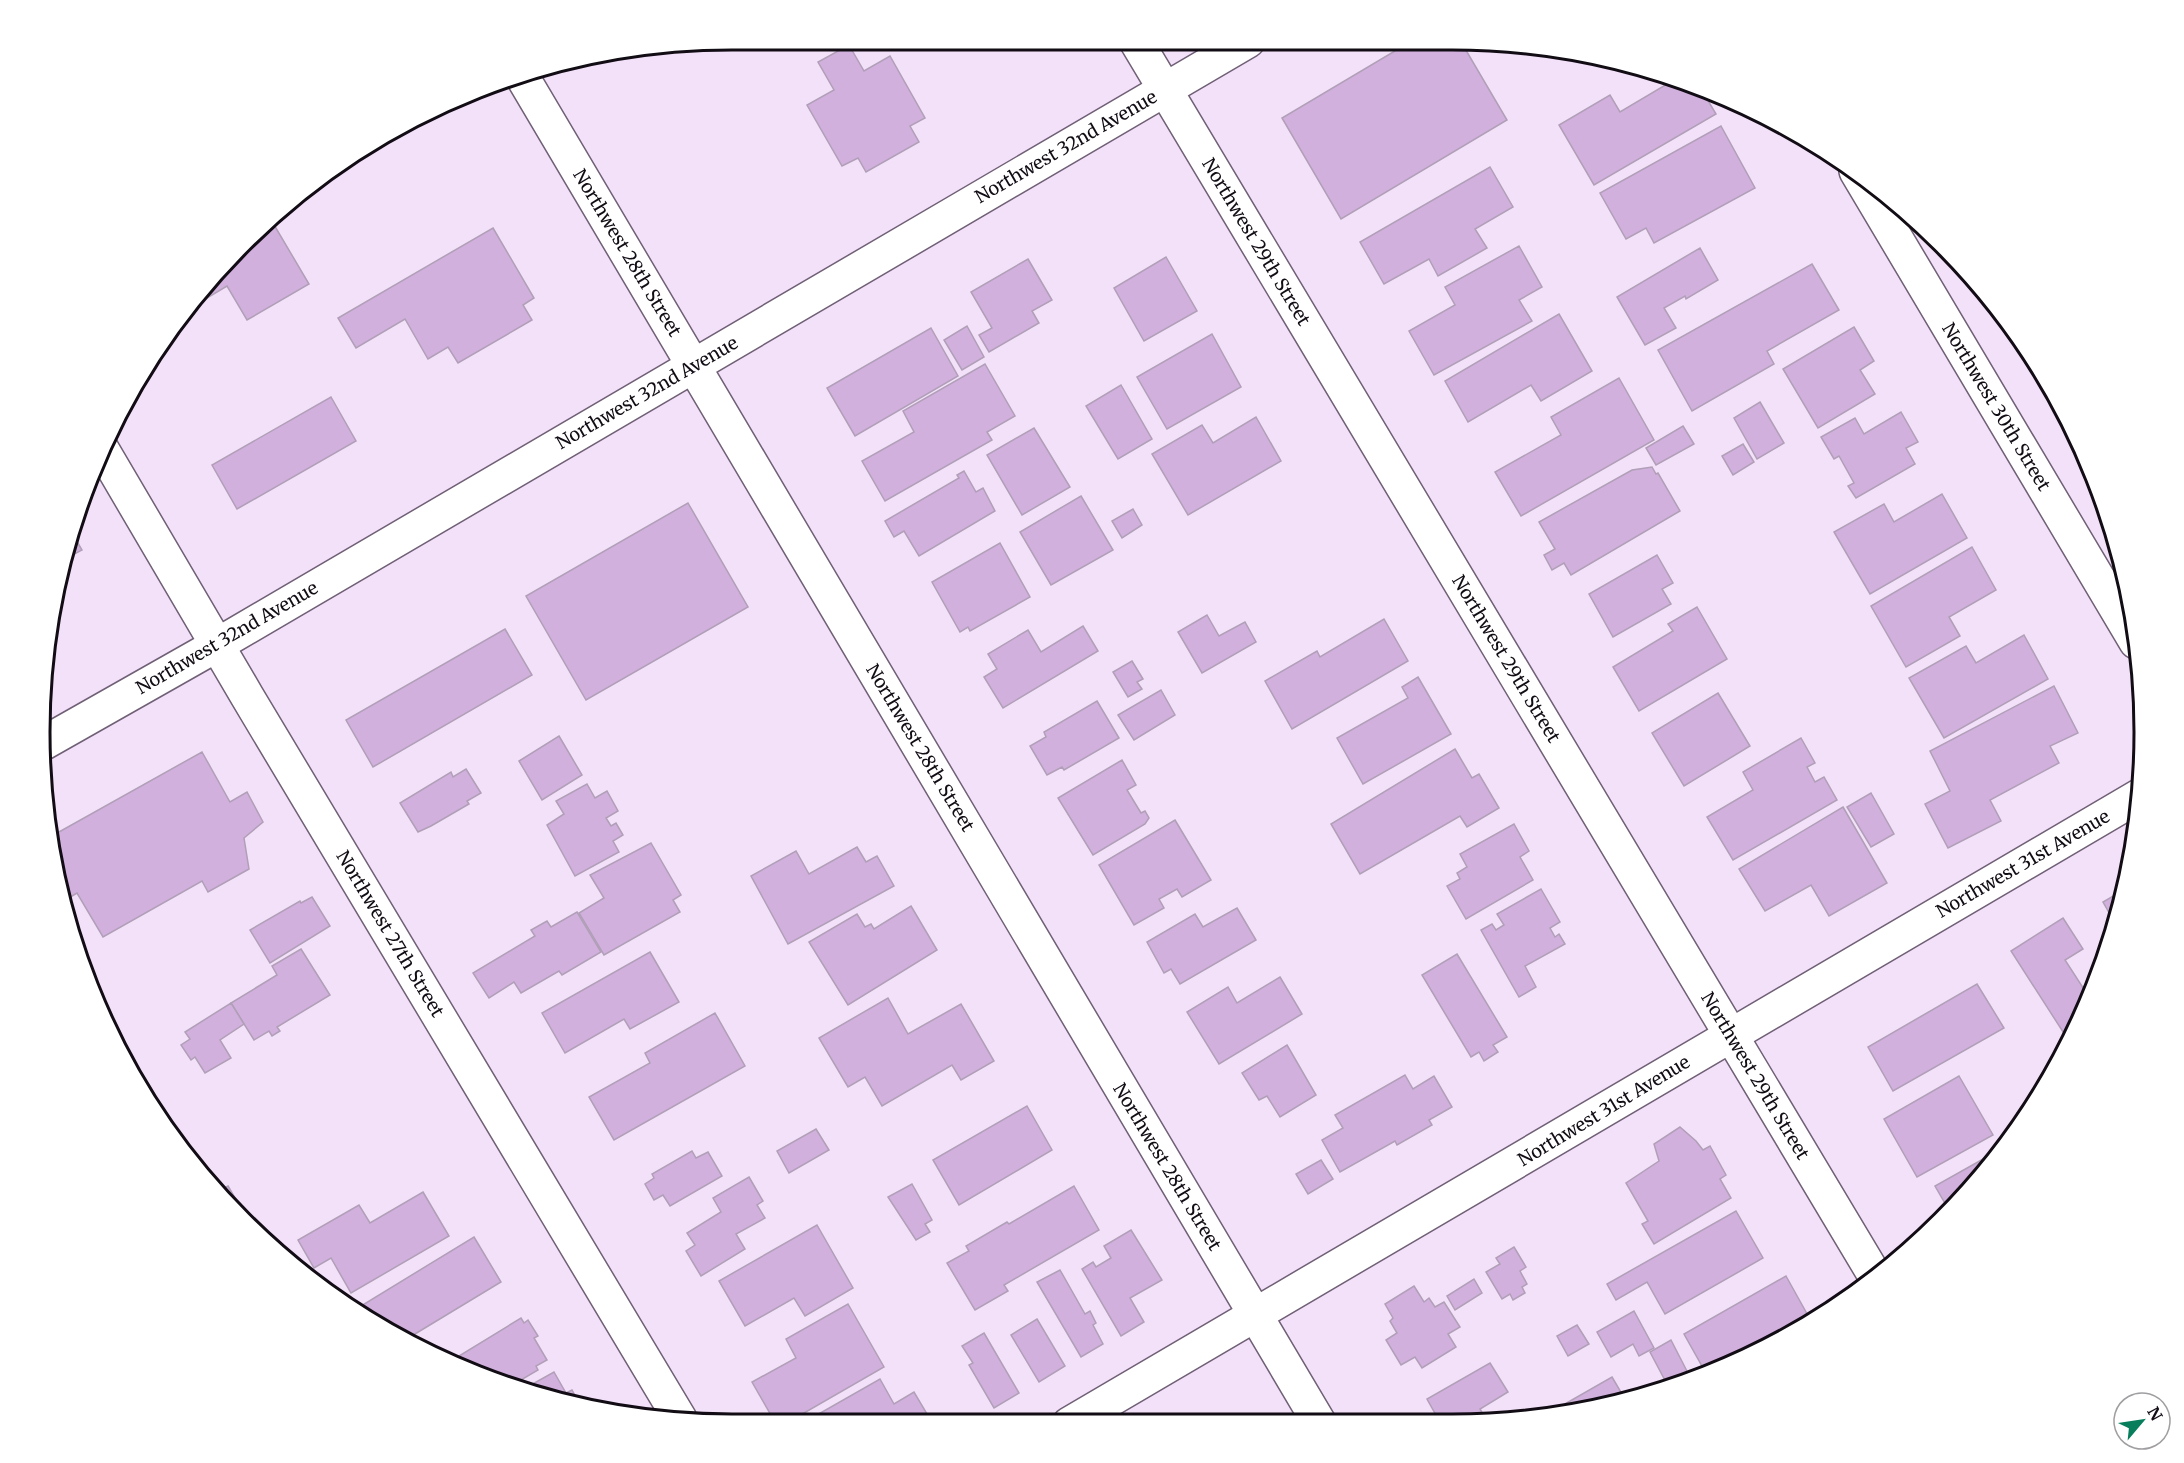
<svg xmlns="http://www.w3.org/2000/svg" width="2184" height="1463" font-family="Merriweather,serif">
<rect width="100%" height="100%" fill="#f3e1fa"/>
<g fill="#d1b0de" stroke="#b09fb7" stroke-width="1.5">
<polygon points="1415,39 1460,40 1507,120 1341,219 1282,118"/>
<polygon points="849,45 864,71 890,56 925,118 910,126 919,142 866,172 858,158 842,166 807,105 834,90 818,62"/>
<polygon points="1672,81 1703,92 1716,114 1594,185 1559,125 1610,95 1620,112"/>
<polygon points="1721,126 1755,188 1654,243 1646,228 1626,239 1600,193"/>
<polygon points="1490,167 1513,207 1475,229 1487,248 1438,276 1429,259 1384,284 1360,242"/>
<polygon points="270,218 309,284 247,320 227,286 180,314 242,242"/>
<polygon points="493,228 534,298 523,305 532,320 458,363 448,347 428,359 405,319 356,348 338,318"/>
<polygon points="1519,246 1542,287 1519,300 1532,321 1434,375 1409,331 1455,305 1445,287"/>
<polygon points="1700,248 1718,280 1686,299 1685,296 1664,308 1676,328 1645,345 1617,297"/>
<polygon points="1166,257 1197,311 1144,341 1114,288"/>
<polygon points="1028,259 1052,300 1032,311 1039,323 989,352 979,335 992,328 971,292"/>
<polygon points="1812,264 1839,310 1767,351 1774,364 1692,411 1658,350"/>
<polygon points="1559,314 1592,371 1541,401 1531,385 1468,422 1445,381"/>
<polygon points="967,326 984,357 962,370 944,340"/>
<polygon points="1854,327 1874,361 1860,370 1875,394 1818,428 1783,369"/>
<polygon points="931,328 958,376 855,436 827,388"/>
<polygon points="1212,334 1241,387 1167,429 1137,377"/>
<polygon points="985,364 1015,416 987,432 992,440 885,501 862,461 914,432 903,411"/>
<polygon points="1619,378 1654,440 1521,516 1495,472 1561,435 1551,417"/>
<polygon points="1121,385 1152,439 1118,459 1086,406"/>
<polygon points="331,397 356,441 237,509 212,465"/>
<polygon points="1760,402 1784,443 1757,459 1734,418"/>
<polygon points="1901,412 1918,442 1906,448 1915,464 1856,498 1848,486 1854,483 1839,456 1834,459 1821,437 1855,418 1864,434"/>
<polygon points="1256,417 1281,461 1188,515 1152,454 1202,425 1213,443"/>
<polygon points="1683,426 1694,444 1656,465 1646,448"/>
<polygon points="1034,428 1070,487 1022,515 987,455"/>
<polygon points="1743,444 1754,462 1733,475 1722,456"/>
<polygon points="1652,467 1656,474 1658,473 1680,511 1571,575 1564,563 1552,570 1544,555 1555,549 1539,522 1632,470"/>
<polygon points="964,471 976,492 983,488 995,511 919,556 904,531 894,537 885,521 959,478 957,475"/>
<polygon points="1942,494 1967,538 1870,594 1834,532 1884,504 1894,522"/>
<polygon points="1081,496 1113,550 1051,585 1020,532"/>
<polygon points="688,503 748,607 586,700 526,596"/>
<polygon points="1133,509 1142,525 1122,538 1112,521"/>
<polygon points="72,533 82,550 63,560"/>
<polygon points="1000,543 1030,597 970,631 968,627 960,632 932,582"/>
<polygon points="1972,547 1996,590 1949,617 1960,636 1906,667 1871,606"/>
<polygon points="1657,555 1673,583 1662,589 1671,604 1613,637 1589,594"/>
<polygon points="1697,607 1727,659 1639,711 1613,667 1673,631 1668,624"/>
<polygon points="1207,615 1219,636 1245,622 1256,642 1202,673 1178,632"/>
<polygon points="1384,619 1408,661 1292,729 1265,681 1317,651 1320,657"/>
<polygon points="1083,626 1098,651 1003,708 984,677 997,669 988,654 1028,630 1041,652"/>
<polygon points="505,629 532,675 373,767 346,720"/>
<polygon points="2024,635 2048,679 1944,738 1909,678 1966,646 1976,663"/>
<polygon points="1132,661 1143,679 1137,682 1142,689 1128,697 1113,672"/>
<polygon points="1418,677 1451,734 1363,784 1337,738 1408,698 1402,687"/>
<polygon points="2054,686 2078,733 2050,746 2059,763 1990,800 2001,821 1948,848 1925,804 1950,791 1930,751"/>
<polygon points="1161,690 1175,715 1134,740 1118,715"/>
<polygon points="1718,693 1750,746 1684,786 1652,733"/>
<polygon points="1097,701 1119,738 1064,770 1062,767 1047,775 1030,746 1046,737 1044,732"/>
<polygon points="559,736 582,775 542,800 519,761"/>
<polygon points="1801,738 1815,763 1807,767 1815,782 1824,777 1837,800 1733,860 1707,817 1753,790 1743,772"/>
<polygon points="1455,749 1472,778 1479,774 1499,808 1467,827 1460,816 1360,874 1331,824"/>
<polygon points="202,752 230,802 247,792 263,822 244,838 249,869 208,892 202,881 103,937 77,893 62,902 52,867 50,837"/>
<polygon points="1122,760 1136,785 1127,790 1141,813 1145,811 1149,818 1145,824 1093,855 1058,798"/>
<polygon points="466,769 481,793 467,801 469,804 431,826 418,832 400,803 451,772 453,777"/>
<polygon points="587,784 595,798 607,791 618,811 606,818 611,826 616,823 623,835 613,841 619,852 575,876 547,825 564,814 556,801"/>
<polygon points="1871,793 1894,834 1871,847 1847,807"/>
<polygon points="1843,807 1887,883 1829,916 1811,885 1765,911 1739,869"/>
<polygon points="1175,820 1211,880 1182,897 1177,889 1159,899 1164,908 1134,925 1099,865"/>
<polygon points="1514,824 1529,851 1520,857 1533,880 1466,919 1447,886 1460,879 1457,873 1467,867 1460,854"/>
<polygon points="651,843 681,895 673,900 680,912 604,955 579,913 604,898 590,875"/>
<polygon points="857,847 866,862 877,856 894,886 788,944 751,876 796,851 809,874"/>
<polygon points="1541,889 1560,922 1550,928 1555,937 1559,934 1565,944 1525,966 1536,987 1519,997 1481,930 1492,924 1496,930 1504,925 1497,914"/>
<polygon points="2125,889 2115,923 2103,902"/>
<polygon points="312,897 330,926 270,963 250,930 300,901 301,903"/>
<polygon points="911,906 937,950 848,1005 809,942 857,914 865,927 871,924 874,929"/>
<polygon points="1237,908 1256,940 1180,984 1171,969 1164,973 1147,942 1195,914 1203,927"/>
<polygon points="577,912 601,952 562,975 559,971 521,993 514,982 489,998 473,973 535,936 531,930 547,921 551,927"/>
<polygon points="2063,918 2083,949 2065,960 2091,1000 2075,1028 2065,1035 2011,951"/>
<polygon points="301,949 330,995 277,1027 280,1031 272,1036 269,1031 254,1040 231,1003 277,975 272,966"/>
<polygon points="650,952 679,1002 630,1029 624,1019 565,1053 542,1013"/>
<polygon points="1457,954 1507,1037 1493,1045 1498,1052 1484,1061 1479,1052 1471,1057 1422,975"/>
<polygon points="1280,977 1302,1014 1219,1064 1187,1012 1228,987 1237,1003"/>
<polygon points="1977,984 2004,1028 1893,1091 1868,1047"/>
<polygon points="888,998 908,1034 961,1004 994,1061 961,1080 952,1065 882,1106 865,1077 848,1087 819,1038"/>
<polygon points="231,1003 244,1024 220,1040 231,1058 205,1073 195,1057 191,1060 181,1045 190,1039 185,1032"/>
<polygon points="715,1013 745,1066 614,1140 589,1097 650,1063 645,1053"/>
<polygon points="1287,1045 1316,1095 1280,1117 1267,1096 1259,1100 1242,1073"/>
<polygon points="1405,1075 1413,1089 1434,1076 1452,1107 1429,1120 1432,1125 1397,1145 1395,1141 1340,1172 1322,1140 1343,1128 1335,1115"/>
<polygon points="1959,1076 1993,1135 1917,1177 1884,1119"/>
<polygon points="1027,1106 1052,1150 959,1205 933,1160"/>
<polygon points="1680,1127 1696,1141 1703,1150 1710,1146 1726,1175 1720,1179 1731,1198 1654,1244 1642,1224 1648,1221 1626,1183 1659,1161 1654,1144"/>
<polygon points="816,1129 829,1150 789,1173 777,1151"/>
<polygon points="2001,1149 1950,1212 1935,1186"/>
<polygon points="692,1151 696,1158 708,1152 722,1176 670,1206 663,1195 654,1200 645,1184 654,1178 652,1174"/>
<polygon points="1321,1160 1333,1179 1308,1194 1296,1174"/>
<polygon points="749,1177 763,1201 757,1205 765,1218 736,1234 745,1249 701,1276 686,1251 695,1245 687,1233 721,1212 713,1198"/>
<polygon points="912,1184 932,1220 925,1224 930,1232 916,1240 888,1197"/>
<polygon points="228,1186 256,1234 242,1221 219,1191"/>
<polygon points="1074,1186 1099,1230 1004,1285 1008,1291 975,1310 947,1263 969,1251 966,1246 1007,1222 1009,1224"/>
<polygon points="423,1192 449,1236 351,1293 331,1258 314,1268 298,1240 359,1205 370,1223"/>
<polygon points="1736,1211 1763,1258 1665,1314 1647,1282 1616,1300 1607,1284"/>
<polygon points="817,1225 853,1288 805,1316 794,1298 745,1326 719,1281"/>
<polygon points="1131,1230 1162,1280 1130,1298 1144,1322 1121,1336 1082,1269 1093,1262 1096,1267 1111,1258 1104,1246"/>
<polygon points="474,1237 501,1282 405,1340 367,1316 361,1306"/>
<polygon points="1514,1247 1526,1267 1520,1271 1527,1284 1522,1287 1525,1293 1513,1300 1510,1294 1502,1299 1486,1272 1500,1264 1496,1258"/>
<polygon points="1060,1270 1085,1314 1090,1311 1096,1323 1093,1325 1103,1344 1081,1357 1037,1282"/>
<polygon points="1786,1276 1811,1321 1718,1371 1707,1375 1684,1334"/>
<polygon points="1474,1279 1482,1293 1455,1310 1447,1296"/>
<polygon points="1414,1286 1424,1302 1429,1298 1435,1307 1444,1302 1460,1327 1448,1334 1456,1347 1422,1368 1415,1357 1401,1365 1386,1340 1397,1333 1390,1321 1393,1318 1385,1304"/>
<polygon points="848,1304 884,1367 785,1424 776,1424 752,1382 796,1358 786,1339"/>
<polygon points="1634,1311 1654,1348 1639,1356 1633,1344 1611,1357 1597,1332"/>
<polygon points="521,1318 524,1323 528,1320 538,1336 534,1338 547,1360 536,1366 538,1370 516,1383 441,1358 447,1355 451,1361"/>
<polygon points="1037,1319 1065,1366 1039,1382 1011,1335"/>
<polygon points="1577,1325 1589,1344 1568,1356 1557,1336"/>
<polygon points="984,1333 1019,1393 994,1408 969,1365 973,1363 962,1346"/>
<polygon points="1671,1340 1690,1377 1668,1386 1650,1352"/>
<polygon points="1490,1363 1508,1392 1480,1409 1487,1421 1441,1424 1427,1399"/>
<polygon points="554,1372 566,1393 572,1390 580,1405 527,1387"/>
<polygon points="1612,1377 1625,1399 1588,1411 1560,1413 1566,1410 1563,1405"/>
<polygon points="880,1379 894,1404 914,1392 933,1424 801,1424"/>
</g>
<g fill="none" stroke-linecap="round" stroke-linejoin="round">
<g stroke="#706076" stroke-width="36">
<g id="minor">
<polyline points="1136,41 1875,1276"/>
<polyline points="1856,171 2136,642"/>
<polyline points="102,449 247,696 680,1419"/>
<polyline points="1069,1424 2139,796"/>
</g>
</g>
<g stroke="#706076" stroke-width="36">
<polyline id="tertiary" points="520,73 1320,1424"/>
</g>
<g stroke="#706076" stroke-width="36">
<polyline id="secondary" points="44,743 217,645 1248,41"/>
</g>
<use href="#minor" stroke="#fff" stroke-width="33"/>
<use href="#tertiary" stroke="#fff" stroke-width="33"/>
<use href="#secondary" stroke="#fff" stroke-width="33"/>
</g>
<g text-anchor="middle" stroke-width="6" stroke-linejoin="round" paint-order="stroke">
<g font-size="18" fill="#120c14" stroke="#fff">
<text transform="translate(1066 147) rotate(-30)" y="6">Northwest 32nd Avenue</text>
<text transform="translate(1256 242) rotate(59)" y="6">Northwest 29th Street</text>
<text transform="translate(627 253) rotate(59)" y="6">Northwest 28th Street</text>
<text transform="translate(647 393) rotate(-30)" y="6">Northwest 32nd Avenue</text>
<text transform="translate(1996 407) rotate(59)" y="6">Northwest 30th Street</text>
<text transform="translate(227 638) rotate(-30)" y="6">Northwest 32nd Avenue</text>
<text transform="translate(1506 659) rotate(59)" y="6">Northwest 29th Street</text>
<text transform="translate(920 748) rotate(59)" y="6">Northwest 28th Street</text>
<text transform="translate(2023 864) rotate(-30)" y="6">Northwest 31st Avenue</text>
<text transform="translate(390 934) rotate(59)" y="6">Northwest 27th Street</text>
<text transform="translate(1755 1076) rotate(59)" y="6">Northwest 29th Street</text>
<text transform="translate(1604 1111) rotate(-31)" y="6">Northwest 31st Avenue</text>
<text transform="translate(1167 1167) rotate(59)" y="6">Northwest 28th Street</text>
</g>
</g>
<path d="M0 0H2184V1463H0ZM732 50H1452A682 682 0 0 1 2134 732V732A682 682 0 0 1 1452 1414H732A682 682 0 0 1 50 732V732A682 682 0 0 1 732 50Z" fill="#fff" fill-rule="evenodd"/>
<path fill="none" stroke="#120c14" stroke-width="3" d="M732 50H1452A682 682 0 0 1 2134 732V732A682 682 0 0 1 1452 1414H732A682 682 0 0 1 50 732V732A682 682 0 0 1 732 50Z"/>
<g transform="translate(2142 1421) rotate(61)"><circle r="28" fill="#ffffff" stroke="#a09ea1" stroke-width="1.5"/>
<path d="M0-4.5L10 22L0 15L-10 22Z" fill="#087e5c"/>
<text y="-9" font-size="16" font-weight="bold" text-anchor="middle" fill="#120c14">N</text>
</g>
</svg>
